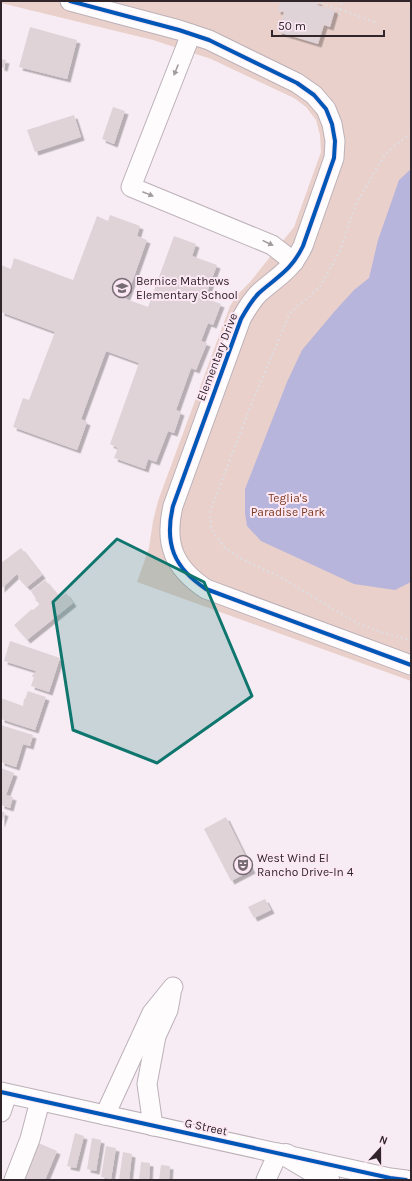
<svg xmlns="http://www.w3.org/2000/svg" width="412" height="1181" font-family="Karla,sans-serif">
<defs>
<filter id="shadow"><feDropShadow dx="3.5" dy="3.5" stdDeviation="0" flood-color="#0004"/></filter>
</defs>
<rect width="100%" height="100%" fill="#f7ecf3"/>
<polygon fill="#ead0cb" points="1,1 411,1 411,681 137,582 149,548 153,521 158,501 230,306 238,294 250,282 294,227 321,152 320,135 316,120 306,107 294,98 211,59 153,40 1,3"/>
<polygon fill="#b7b5db" points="411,169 411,582 395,590 354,584 261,541 247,526 245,513 245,489 287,382 302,350 334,312 354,290 369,278 378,240 391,203 399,180"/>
<g fill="#dfd3d8" filter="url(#shadow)">
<polygon points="280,1 319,1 317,5 335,10 330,27 324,25 318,44 278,32 284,12 277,11"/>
<polygon points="30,27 77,40 67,79 19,67"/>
<polygon points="1,59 6,60 4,68 1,67"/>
<polygon points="113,107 125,111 114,144 102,139"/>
<polygon points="74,115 81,137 35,152 27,130"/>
<polygon points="110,215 140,226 137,236 147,240 126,299 148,307 174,236 196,244 192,256 217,265 205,298 221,304 213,325 208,323 201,341 207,343 196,370 191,368 176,410 181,412 174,433 168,431 156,462 148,459 145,469 114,458 118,448 110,444 139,363 106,351 81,419 87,422 77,450 13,427 23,398 29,400 55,332 1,312 1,265 11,269 14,258 73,280 97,216 108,221"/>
<polygon points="21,548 42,575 27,587 18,578 19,577 17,574 1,589 1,563"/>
<polygon points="45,580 60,598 66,593 73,603 27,640 14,625 32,609 33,610 40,604 35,600 36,599 31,591"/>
<polygon points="10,641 60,658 49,692 31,686 34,677 32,677 33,674 35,674 36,671 4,661"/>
<polygon points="28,691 46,697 35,730 1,719 1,698 23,706 24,699 25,699"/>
<polygon points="1,725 33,735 30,746 23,744 16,767 1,762"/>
<polygon points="1,768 14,773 6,795 13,797 10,808 1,805"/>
<polygon points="1,811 5,813 1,824"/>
<polygon points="226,817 252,870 231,881 204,829"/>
<polygon points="265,899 271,910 254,918 248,907"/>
<polygon points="75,1133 84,1136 76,1168 67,1166"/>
<polygon points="92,1138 101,1140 96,1171 87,1169"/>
<polygon points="36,1142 57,1151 45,1180 20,1180"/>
<polygon points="106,1146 116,1148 111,1179 101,1177"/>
<polygon points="123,1152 132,1154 129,1180 119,1180"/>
<polygon points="141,1162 150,1163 149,1180 139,1180"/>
<polygon points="161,1165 170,1166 169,1180 159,1180"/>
</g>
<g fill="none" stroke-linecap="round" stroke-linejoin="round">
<g stroke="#bcb1b8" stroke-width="21">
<g id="minor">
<path d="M70 1 179 30 209 40 297 83 314 95 326 109 332 124 335 141 334 158 303 246C291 271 278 276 259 293 251 301 246 310 241 319L173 506C164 544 174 568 206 589L411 665"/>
<polyline points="191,34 131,187 272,245 294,262"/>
<polyline points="1,1092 390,1178 406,1180"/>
<polyline points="1,1112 7,1094"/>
<polyline points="105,1115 152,1013 173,987"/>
<polyline points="153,1126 147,1084 156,1036 168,1010 171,994"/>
<polyline points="14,1180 30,1139 40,1101"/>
<polyline points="266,1180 278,1153"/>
</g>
</g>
<g stroke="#bcb1b8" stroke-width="24">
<polyline id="major" points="286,1155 328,1180"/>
</g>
<g stroke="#dfdbde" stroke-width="2.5" stroke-dasharray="2 3" stroke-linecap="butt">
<polyline points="321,3 375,22"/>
<polyline points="339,15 342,1"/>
<polyline points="411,133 385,154 356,204 339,253 319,288 290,313 249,410 210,512 211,529 224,547 240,558 278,576 357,623 380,632 406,639 411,636"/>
</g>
<use href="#minor" stroke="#fefcfd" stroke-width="19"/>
<use href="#major" stroke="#fefcfd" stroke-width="22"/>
<g stroke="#fce8f4" stroke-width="6">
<g id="cycleway">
<path d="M70 1 179 30 209 40 297 83 314 95 326 109 332 124 335 141 334 158 303 246C291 271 278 276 259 293 251 301 246 310 241 319L173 506C164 544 174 568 206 589L411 665"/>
<polyline points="1,1092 390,1178 406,1180"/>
</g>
</g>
<use href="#cycleway" stroke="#0057b8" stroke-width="4"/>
</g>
<defs><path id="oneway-solid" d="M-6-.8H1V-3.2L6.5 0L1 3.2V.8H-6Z"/></defs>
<g fill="#a29b9f">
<use href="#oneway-solid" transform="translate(176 70) rotate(112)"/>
<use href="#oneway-solid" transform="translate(148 194) rotate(22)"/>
<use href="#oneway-solid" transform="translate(268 243) rotate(26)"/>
</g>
<path fill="#0f766e" fill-opacity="0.2" stroke="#0f766e" stroke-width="3" stroke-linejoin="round" d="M117 539 204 582 252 696 157 763 73 730 53 602Z"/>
<defs>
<g id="school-ring" transform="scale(1)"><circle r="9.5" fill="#fce8f4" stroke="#766b72" stroke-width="1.5"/><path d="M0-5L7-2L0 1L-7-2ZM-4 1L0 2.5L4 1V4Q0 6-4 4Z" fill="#766b72"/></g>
<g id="theatre-ring" transform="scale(1)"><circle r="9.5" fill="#fce8f4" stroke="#766b72" stroke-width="1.5"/><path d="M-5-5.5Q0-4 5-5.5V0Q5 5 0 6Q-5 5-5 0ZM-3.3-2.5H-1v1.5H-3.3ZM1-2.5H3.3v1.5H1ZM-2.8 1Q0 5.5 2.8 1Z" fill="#766b72"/></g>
</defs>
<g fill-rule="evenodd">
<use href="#school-ring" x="122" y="288"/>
<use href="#theatre-ring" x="243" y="865"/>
</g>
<g text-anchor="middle" stroke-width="4" stroke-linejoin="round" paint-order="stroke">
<g font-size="12" fill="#31252c" stroke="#fce8f4" text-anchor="start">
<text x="136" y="285">Bernice Mathews<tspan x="136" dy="14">Elementary School</tspan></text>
<text x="257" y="862">West Wind El<tspan x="257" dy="14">Rancho Drive-In 4</tspan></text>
</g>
<g font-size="12" fill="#31252c" stroke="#fce8f4">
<text transform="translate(217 357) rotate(-69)" y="4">Elementary Drive</text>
<text transform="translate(206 1127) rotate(12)" y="4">G Street</text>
</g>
<g font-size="12" fill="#7e391f" stroke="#fce8f4">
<text x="288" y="502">Teglia's<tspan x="288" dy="14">Paradise Park</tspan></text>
</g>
</g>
<rect width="412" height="1181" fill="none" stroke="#31252c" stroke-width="4"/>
<g transform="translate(380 1149) rotate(21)" stroke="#fce8f4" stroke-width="3" paint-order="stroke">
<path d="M0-3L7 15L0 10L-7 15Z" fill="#31252c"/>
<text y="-6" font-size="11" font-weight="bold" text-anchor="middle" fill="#31252c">N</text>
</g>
<path d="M272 30v6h112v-6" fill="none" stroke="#31252c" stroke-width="2"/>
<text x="278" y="30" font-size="12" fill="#31252c" stroke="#fce8f4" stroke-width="3" paint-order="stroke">50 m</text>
</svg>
